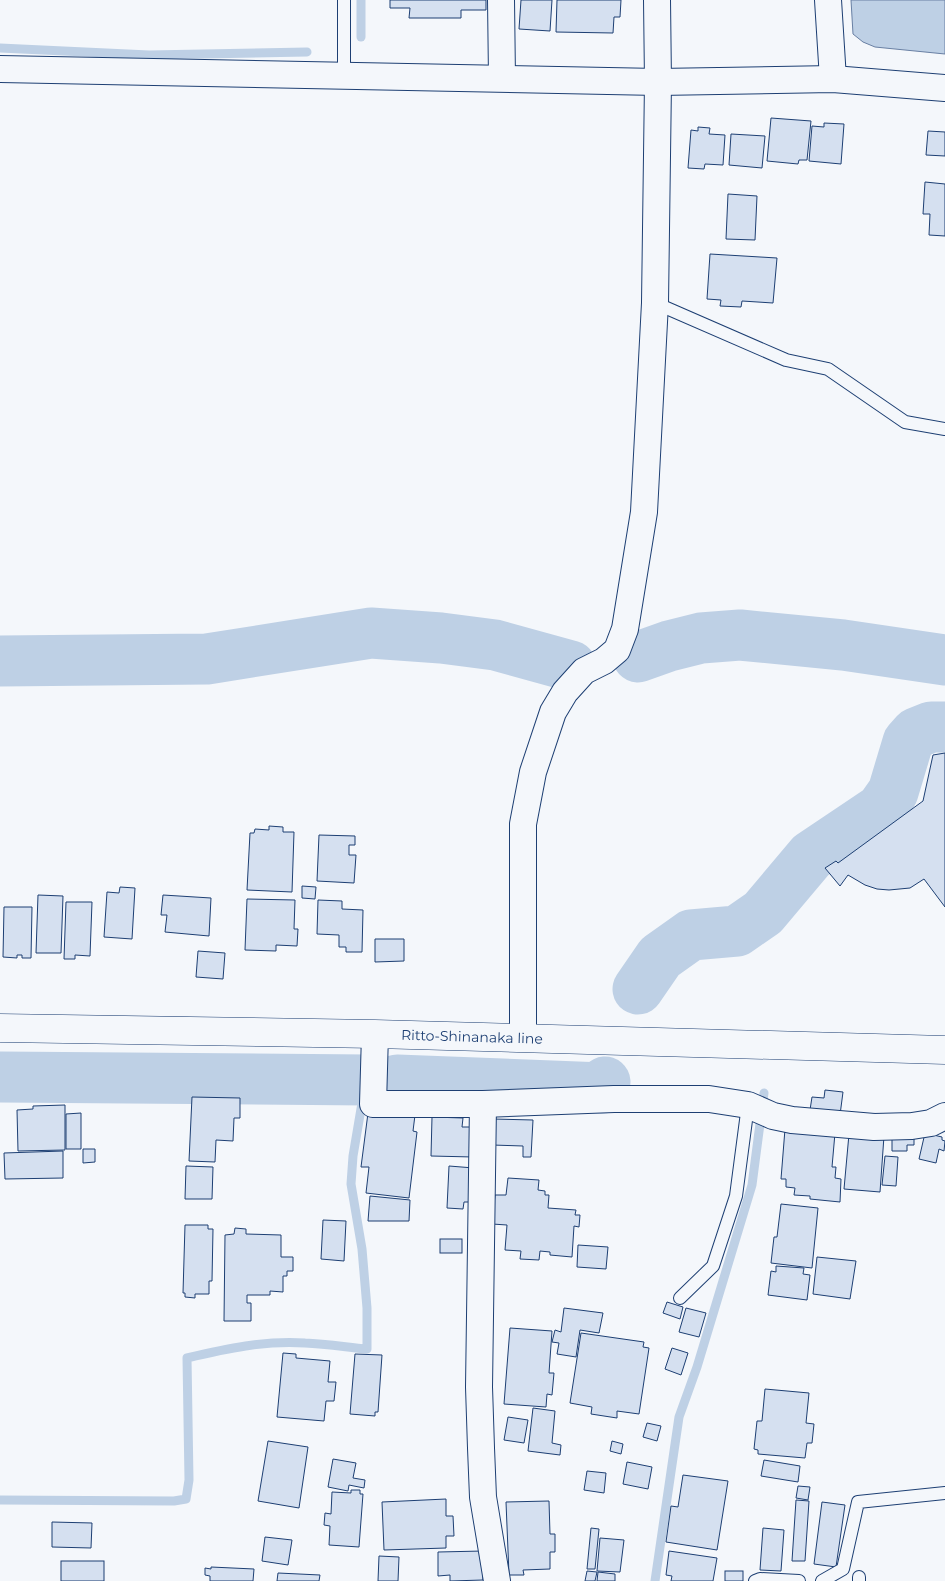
<svg xmlns="http://www.w3.org/2000/svg" width="945" height="1581" font-family="Montserrat,sans-serif">
<rect width="100%" height="100%" fill="#f4f7fb"/>
<polygon fill="#bed0e5" stroke="#687fa3" points="851,0 945,0 945,54 875,47 863,42 853,34"/>
<g fill="none" stroke-linecap="round" stroke-linejoin="round">
<g stroke="#bed0e5" stroke-width="9">
<polyline points="361,37 361,0"/>
<polyline points="0,48 149,55 307,52"/>
<path d="M0 1500 174 1501 186 1499 189 1480 187 1358C225 1349 266 1340 305 1343 326 1344 346 1347 367 1349V1308L362 1249 351 1184 353 1156 363 1097"/>
<polyline points="655,1581 679,1417 697,1367 752,1185 764,1093"/>
</g>
<g stroke="#bed0e5" stroke-width="51">
<polyline points="638,657 669,646 701,638 740,635 843,645 945,660"/>
<polyline points="0,661 207,659 371,633 441,638 495,645 571,666"/>
<polyline points="638,989 660,957 691,935 737,931 763,913 811,856 881,809 893,792 908,742 916,733 931,727 945,727"/>
<polyline points="0,1077 368,1080"/>
<polyline points="397,1080 603,1088 605,1082"/>
</g>
</g>
<g fill="#d5e0f0" stroke="#1d3f73">
<polygon points="390,0 486,0 486,10 461,10 461,18 409,18 410,8 390,8"/>
<polygon points="521,0 552,0 550,31 519,29"/>
<polygon points="557,0 621,0 620,17 614,17 613,33 556,32"/>
<polygon points="771,118 811,121 807,160 799,160 798,164 767,161"/>
<polygon points="824,123 844,124 841,164 809,161 812,126 824,127"/>
<polygon points="698,127 710,128 709,134 725,135 723,165 705,164 704,169 688,168 691,130 698,131"/>
<polygon points="928,131 945,132 945,156 926,155"/>
<polygon points="731,134 765,136 762,168 729,165"/>
<polygon points="925,182 945,184 945,236 929,235 930,214 923,214"/>
<polygon points="728,194 757,196 755,240 726,239"/>
<polygon points="710,254 777,258 773,303 742,301 741,307 720,306 721,300 707,299"/>
<polygon points="945,753 945,907 924,879 910,888 889,890 877,889 865,885 848,875 840,886 825,868 836,861 838,863 923,801 933,755"/>
<polygon points="269,826 283,827 283,832 294,832 292,892 247,890 250,833 254,833 255,829 269,830"/>
<polygon points="319,835 355,836 355,845 349,845 349,855 356,855 354,883 317,881"/>
<polygon points="302,886 316,887 315,899 302,898"/>
<polygon points="120,887 135,888 132,939 104,937 107,892 119,893"/>
<polygon points="38,895 63,896 61,953 36,953"/>
<polygon points="163,895 211,898 209,936 165,932 167,915 161,915"/>
<polygon points="247,899 295,900 294,929 298,929 297,946 276,945 276,951 245,950"/>
<polygon points="318,900 342,901 342,909 363,910 362,952 346,952 346,947 339,947 339,935 317,934"/>
<polygon points="66,902 92,902 90,956 75,955 75,959 64,959"/>
<polygon points="4,907 32,907 31,958 22,958 22,955 17,955 17,958 3,957"/>
<polygon points="375,939 404,939 404,961 375,962"/>
<polygon points="198,951 225,953 223,979 196,977"/>
<polygon points="825,1090 843,1092 840,1115 810,1110 812,1097 824,1098"/>
<polygon points="192,1097 240,1098 240,1118 234,1118 233,1141 216,1140 215,1162 189,1161"/>
<polygon points="65,1105 65,1150 18,1151 17,1110 33,1109 33,1106"/>
<polygon points="81,1113 81,1149 66,1149 66,1114"/>
<polygon points="368,1113 415,1115 413,1131 417,1132 409,1198 366,1193 369,1167 361,1167"/>
<polygon points="432,1117 463,1118 462,1127 474,1127 473,1157 431,1156"/>
<polygon points="493,1119 533,1120 531,1157 523,1157 523,1146 492,1145"/>
<polygon points="785,1129 835,1133 832,1167 836,1167 835,1178 841,1179 840,1202 810,1199 810,1196 794,1195 795,1188 786,1187 786,1179 781,1179"/>
<polygon points="925,1133 942,1137 942,1140 945,1141 944,1151 939,1149 936,1163 919,1159"/>
<polygon points="849,1134 884,1136 880,1192 844,1189"/>
<polygon points="892,1135 914,1135 914,1145 907,1145 907,1151 892,1151"/>
<polygon points="83,1149 95,1149 95,1162 83,1163"/>
<polygon points="63,1151 63,1178 5,1179 4,1153"/>
<polygon points="885,1156 898,1157 896,1186 882,1185"/>
<polygon points="186,1166 213,1167 212,1199 185,1199"/>
<polygon points="449,1166 474,1168 472,1202 464,1202 463,1209 447,1208"/>
<polygon points="508,1178 539,1180 538,1190 545,1191 545,1195 549,1195 548,1208 576,1210 575,1215 580,1215 579,1227 574,1226 572,1257 550,1255 550,1252 540,1251 539,1260 520,1259 521,1251 505,1250 507,1225 492,1224 495,1195 506,1195"/>
<polygon points="370,1196 410,1200 409,1221 368,1221"/>
<polygon points="781,1204 818,1208 812,1268 771,1263 774,1237 777,1237"/>
<polygon points="323,1220 346,1221 344,1261 321,1259"/>
<polygon points="185,1225 208,1225 208,1229 213,1229 212,1281 209,1281 209,1294 195,1294 195,1298 185,1297 185,1293 183,1293"/>
<polygon points="235,1228 246,1229 246,1234 281,1235 281,1257 293,1257 293,1271 287,1271 287,1276 283,1276 283,1292 270,1291 270,1295 247,1295 247,1303 251,1303 251,1321 224,1321 225,1235 234,1234"/>
<rect x="440" y="1239" width="22" height="14"/>
<polygon points="578,1245 608,1247 606,1269 577,1267"/>
<polygon points="817,1257 856,1261 850,1299 813,1294"/>
<polygon points="776,1266 804,1268 803,1274 810,1275 807,1300 768,1295 771,1271 776,1272"/>
<polygon points="667,1302 683,1307 680,1319 663,1313"/>
<polygon points="564,1308 603,1313 599,1333 580,1330 576,1357 557,1354 559,1343 552,1342 555,1330 561,1332"/>
<polygon points="686,1308 706,1313 699,1337 679,1332"/>
<polygon points="510,1328 552,1331 549,1373 554,1373 552,1395 547,1394 546,1407 504,1404"/>
<polygon points="581,1333 644,1342 643,1347 649,1348 639,1414 617,1411 617,1418 591,1414 592,1407 570,1403"/>
<polygon points="672,1348 688,1353 681,1375 665,1369"/>
<polygon points="283,1353 296,1354 296,1358 330,1361 328,1382 336,1382 334,1401 326,1401 324,1421 277,1417"/>
<polygon points="355,1354 382,1355 378,1412 375,1412 375,1416 350,1414"/>
<polygon points="765,1389 809,1393 806,1423 814,1424 812,1443 807,1443 805,1458 758,1454 758,1450 754,1449 757,1421 762,1421"/>
<polygon points="533,1408 555,1411 552,1443 561,1445 560,1455 528,1451"/>
<polygon points="508,1417 528,1420 524,1443 504,1440"/>
<polygon points="647,1423 661,1426 657,1441 643,1437"/>
<polygon points="268,1441 308,1447 299,1508 258,1501"/>
<polygon points="612,1441 623,1444 621,1454 610,1451"/>
<polygon points="333,1459 356,1463 353,1478 365,1480 364,1488 349,1485 348,1491 328,1487"/>
<polygon points="764,1460 800,1466 798,1482 761,1476"/>
<polygon points="627,1462 652,1467 648,1489 623,1484"/>
<polygon points="587,1471 606,1473 604,1493 584,1490"/>
<polygon points="683,1475 728,1481 717,1550 666,1542 671,1506 678,1507"/>
<polygon points="798,1486 810,1487 808,1500 796,1498"/>
<polygon points="351,1490 360,1490 360,1494 363,1494 359,1547 329,1545 330,1526 324,1525 325,1513 331,1514 332,1492 351,1493"/>
<polygon points="446,1499 446,1516 453,1516 454,1536 446,1536 446,1548 384,1550 382,1502"/>
<polygon points="796,1500 809,1501 805,1561 792,1561"/>
<polygon points="549,1501 550,1534 555,1534 555,1552 550,1552 550,1569 523,1570 524,1575 509,1575 506,1502"/>
<polygon points="822,1502 845,1505 836,1567 814,1564"/>
<polygon points="52,1522 92,1523 91,1548 52,1547"/>
<polygon points="591,1528 599,1529 595,1569 587,1569"/>
<polygon points="763,1528 784,1530 781,1571 760,1570"/>
<polygon points="265,1537 292,1540 288,1565 262,1561"/>
<polygon points="600,1538 624,1540 620,1572 597,1571"/>
<polygon points="483,1551 483,1580 450,1581 450,1575 438,1576 438,1552"/>
<polygon points="669,1551 717,1558 713,1581 671,1581 672,1576 666,1575"/>
<polygon points="379,1556 399,1557 398,1581 378,1581"/>
<rect x="61" y="1561" width="43" height="20"/>
<polygon points="211,1567 254,1569 253,1581 210,1581 210,1576 205,1575 205,1568 211,1569"/>
<polygon points="587,1571 597,1572 595,1581 585,1581"/>
<rect x="725" y="1571" width="18" height="10"/>
<polygon points="598,1572 615,1574 615,1581 597,1581"/>
<polygon points="278,1573 320,1575 319,1581 277,1581"/>
</g>
<g fill="none" stroke-linecap="round" stroke-linejoin="round">
<g stroke="#1d3f73" stroke-width="14">
<g id="lane">
<polyline points="344,76 344,0"/>
<polyline points="655,303 786,360 828,369 905,422 945,429"/>
<polyline points="680,1298 713,1266 736,1196 748,1105"/>
<polyline points="859,1577 859,1581"/>
<polyline points="755,1581 760,1579 799,1581"/>
<polyline points="822,1581 843,1569 858,1502 945,1493"/>
</g>
</g>
<g stroke="#1d3f73" stroke-width="28">
<g id="street">
<polyline points="501,0 502,78"/>
<polyline points="828,0 833,79"/>
<polyline points="0,69 658,82 833,79 945,88"/>
<polyline points="375,1034 373,1104 483,1104 479,1387 481,1448 483,1497 497,1581"/>
<polyline points="523,1038 523,824 533,772 553,712 565,692 584,671 604,661 617,650 625,629 644,512 655,303 658,82 657,0"/>
<polyline points="483,1104 614,1099 709,1099 748,1105 773,1116 792,1120 874,1127 912,1126 931,1123 945,1116"/>
</g>
</g>
<g stroke="#1d3f73" stroke-width="29">
<g id="primary">
<path id="s1" d="M0 1028 375 1034 945 1050"/>
</g>
</g>
<use href="#lane" stroke="#f4f7fb" stroke-width="12"/>
<use href="#street" stroke="#f4f7fb" stroke-width="26"/>
<use href="#primary" stroke="#f4f7fb" stroke-width="28"/>
</g>
<g text-anchor="middle" stroke-width="4" stroke-linejoin="round" paint-order="stroke">
<g font-size="14" fill="#1d3f73" stroke="#f4f7fb">
<text dy="5" stroke="none"><textPath href="#s1" startOffset="472">Ritto-Shinanaka line</textPath></text>
</g>
</g>
</svg>
